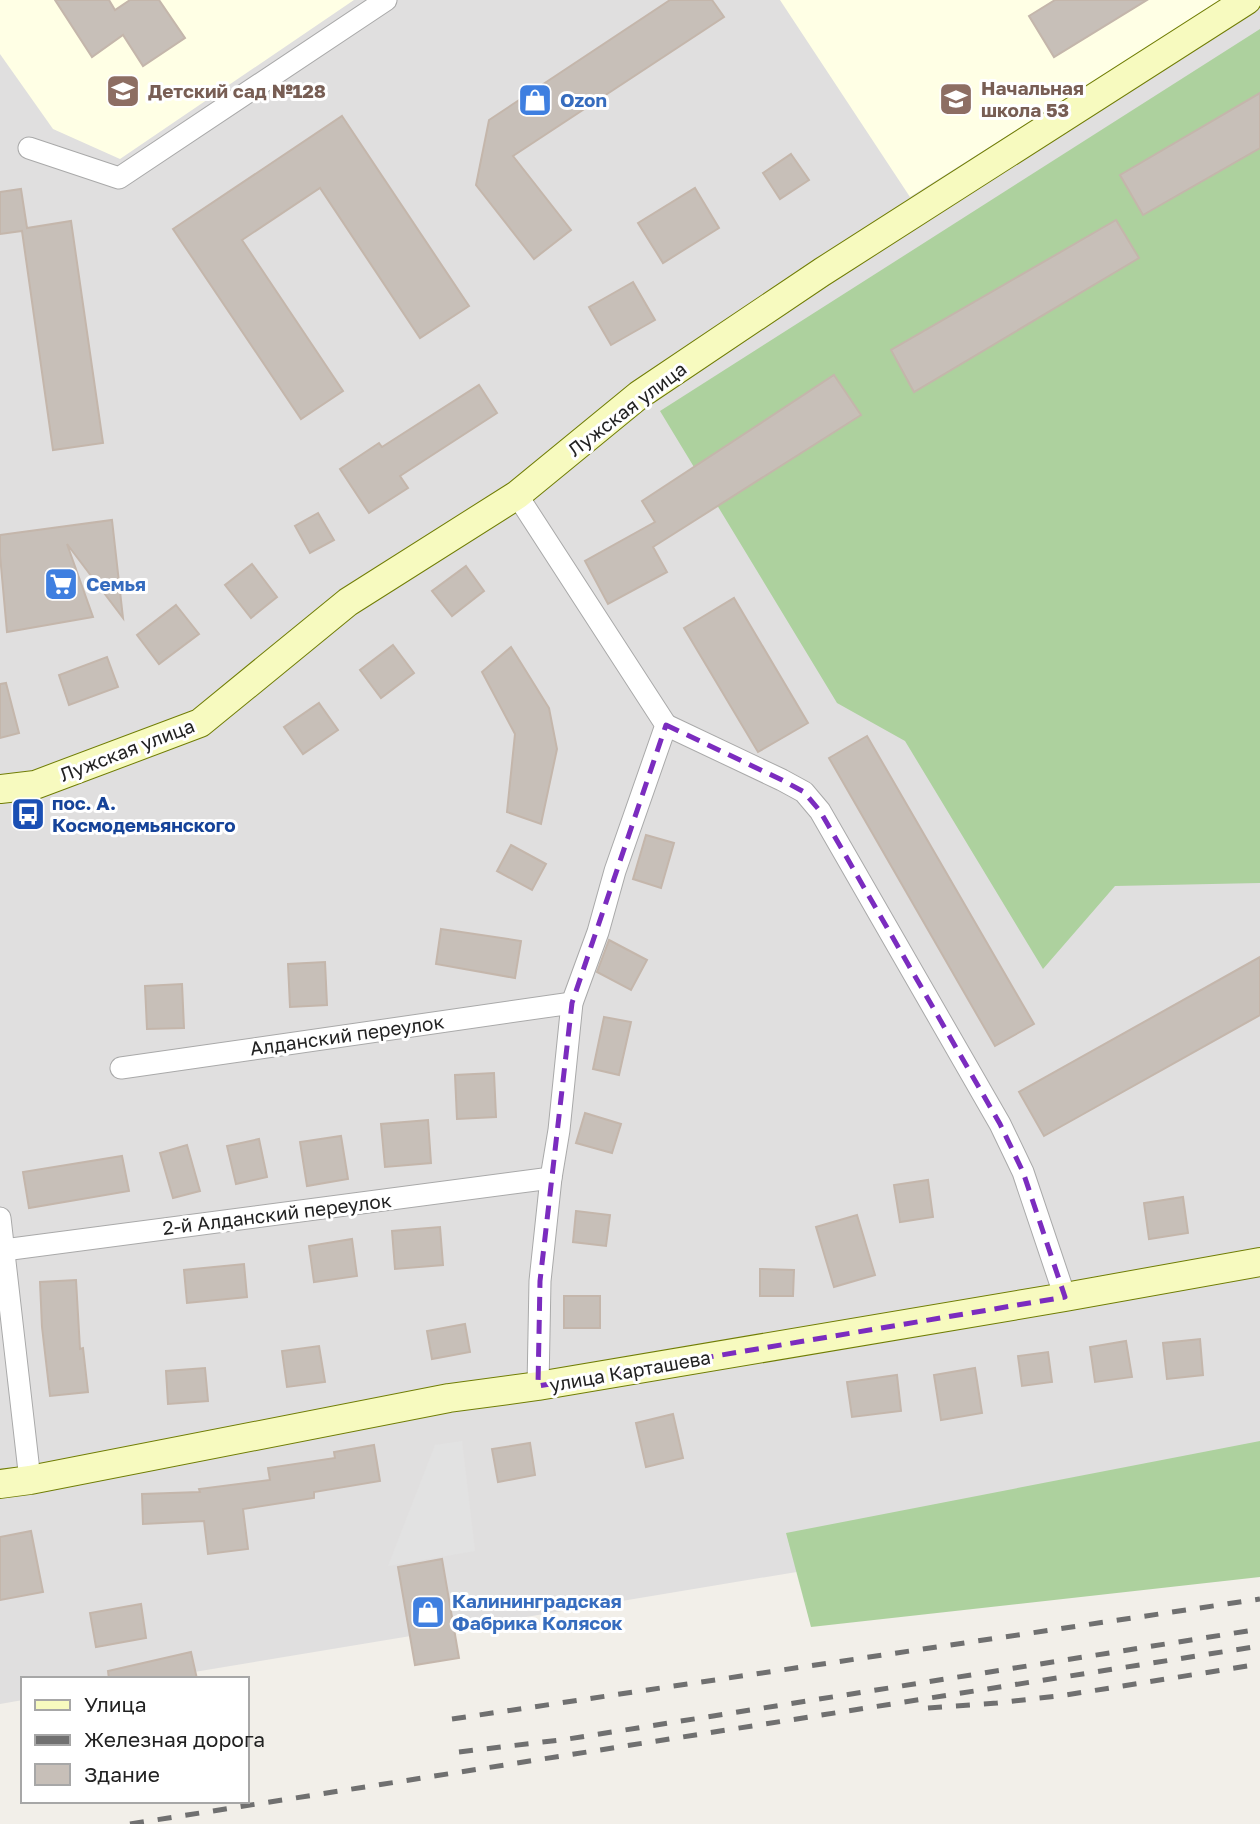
<svg xmlns="http://www.w3.org/2000/svg" width="1260" height="1824" font-family="'Golos Text',sans-serif">
<rect width="100%" height="100%" fill="#f2efe9"/>
<polygon fill="#e0dfdf" points="0,0 1260,0 1260,1495 152,1679 23,1679 23,1700 0,1704"/>
<g fill="#ffffe5">
<polygon points="0,0 354,0 120,159 53,129 0,54"/>
<polygon points="780,0 1223,0 910,197"/>
</g>
<g fill="#add19e">
<polygon points="1260,29 1260,883 1115,886 1043,969 905,741 837,703 660,411"/>
<polygon points="1260,1441 1260,1577 811,1627 786,1533"/>
</g>
<polygon fill="#e2e2e2" points="462,1441 475,1551 388,1566 435,1445"/>
<g fill="#c7bfb8" stroke="#c4b6ab" stroke-width="2">
<polygon points="55,0 109,0 115,10 130,0 159,0 185,38 143,66 123,35 92,57"/>
<polygon points="670,0 712,0 724,17 513,156 571,230 534,259 476,185 489,120"/>
<polygon points="1055,0 1147,0 1054,57 1029,16"/>
<polygon points="1260,93 1260,148 1143,215 1120,175"/>
<polygon points="342,116 469,306 420,338 320,188 242,240 343,391 301,419 173,229"/>
<polygon points="791,154 809,180 780,199 763,173"/>
<polygon points="695,188 719,228 663,263 638,223"/>
<polygon points="21,189 27,228 71,221 103,443 53,450 22,231 0,234 0,192"/>
<polygon points="1116,220 1139,258 914,392 891,350"/>
<polygon points="633,282 655,320 611,345 589,307"/>
<polygon points="834,375 861,415 653,547 667,572 608,604 585,561 655,522 642,501"/>
<polygon points="479,385 497,413 400,476 408,488 369,513 340,469 379,443 382,447"/>
<polygon points="318,513 334,540 310,553 295,526"/>
<polygon points="112,520 123,618 67,544 93,617 7,632 0,555 0,535"/>
<polygon points="252,564 277,597 251,618 225,585"/>
<polygon points="466,566 484,591 452,616 432,591"/>
<polygon points="734,598 808,723 758,752 684,628"/>
<polygon points="176,605 199,634 159,664 137,635"/>
<polygon points="393,645 414,673 381,698 360,670"/>
<polygon points="511,647 549,708 557,749 541,824 507,812 515,734 482,672"/>
<polygon points="107,657 118,687 69,705 59,675"/>
<polygon points="6,683 19,733 0,738 0,684"/>
<polygon points="319,703 338,730 303,754 284,727"/>
<polygon points="867,736 1034,1024 995,1046 829,758"/>
<polygon points="646,835 674,843 661,888 633,879"/>
<polygon points="511,845 546,864 532,890 497,871"/>
<polygon points="441,929 521,941 515,978 436,964"/>
<polygon points="609,940 647,960 631,990 597,972"/>
<polygon points="1260,957 1260,1015 1044,1136 1019,1092"/>
<polygon points="325,962 327,1005 290,1007 288,964"/>
<polygon points="182,984 184,1028 147,1029 145,986"/>
<polygon points="604,1017 631,1022 619,1075 593,1069"/>
<polygon points="494,1073 496,1117 457,1119 455,1075"/>
<polygon points="585,1113 621,1124 612,1153 576,1143"/>
<polygon points="428,1120 431,1163 385,1167 381,1124"/>
<polygon points="341,1136 348,1179 307,1186 300,1142"/>
<polygon points="259,1139 267,1177 236,1184 227,1146"/>
<polygon points="187,1145 200,1191 173,1198 160,1153"/>
<polygon points="122,1156 129,1191 29,1208 23,1172"/>
<polygon points="928,1180 933,1217 900,1222 894,1185"/>
<polygon points="1183,1197 1188,1233 1149,1239 1144,1203"/>
<polygon points="576,1211 610,1215 606,1246 573,1242"/>
<polygon points="857,1215 875,1275 834,1287 816,1227"/>
<polygon points="440,1227 443,1265 395,1269 392,1231"/>
<polygon points="352,1239 357,1276 314,1282 309,1246"/>
<polygon points="244,1264 247,1297 187,1303 184,1270"/>
<polygon points="760,1269 794,1270 793,1296 760,1296"/>
<polygon points="76,1280 80,1349 83,1348 88,1392 50,1396 42,1327 40,1282"/>
<rect x="564" y="1296" width="36" height="32"/>
<polygon points="465,1324 470,1352 432,1359 427,1331"/>
<polygon points="1200,1339 1203,1375 1167,1379 1163,1343"/>
<polygon points="1126,1341 1132,1377 1095,1382 1090,1347"/>
<polygon points="319,1346 325,1382 287,1387 282,1351"/>
<polygon points="1048,1352 1052,1382 1022,1386 1018,1356"/>
<polygon points="205,1368 208,1401 168,1404 166,1371"/>
<polygon points="975,1368 982,1413 941,1420 934,1375"/>
<polygon points="897,1375 901,1411 852,1417 847,1382"/>
<polygon points="673,1414 683,1458 646,1467 636,1423"/>
<polygon points="530,1443 535,1475 498,1482 492,1449"/>
<polygon points="374,1445 380,1481 314,1492 314,1498 243,1509 248,1549 208,1554 204,1521 143,1524 142,1494 200,1492 199,1489 270,1480 268,1468 335,1458 334,1452"/>
<polygon points="31,1531 43,1592 0,1600 0,1537"/>
<polygon points="442,1559 459,1658 415,1665 398,1567"/>
<polygon points="141,1604 146,1638 96,1647 90,1613"/>
<polygon points="191,1652 197,1679 109,1679 108,1671"/>
</g>
<g fill="none" stroke-linecap="round" stroke-linejoin="round">
<g stroke="#a9a9a9" stroke-width="23">
<g id="street">
<polyline points="29,148 119,178 386,0"/>
<polyline points="517,495 666,725 615,871 598,932 572,1003 559,1130 551,1178 540,1281 538,1386"/>
<polyline points="666,725 782,780 804,792 820,811 1000,1124 1023,1172 1065,1297"/>
<polyline points="121,1068 572,1003"/>
<polyline points="0,1218 30,1480"/>
<polyline points="4,1250 551,1178"/>
</g>
</g>
<g stroke="#707d05" stroke-width="30">
<g id="secondary">
<polyline points="0,789 35,785 200,723 348,602 517,495 639,395 822,272 1247,0"/>
<polyline points="0,1484 30,1480 449,1398 538,1386 1065,1297 1260,1262"/>
</g>
</g>
<use href="#street" stroke="#fff" stroke-width="21"/>
<use href="#secondary" stroke="#f7fabf" stroke-width="28"/>
<g stroke="#707070" stroke-width="5" stroke-dasharray="14 14" stroke-linecap="butt">
<polyline points="928,1708 997,1703 1066,1695 1260,1664"/>
<polyline points="452,1719 1260,1599"/>
<polyline points="459,1752 568,1739 1260,1629"/>
<polyline points="130,1824 1260,1646"/>
</g>
</g>
<path fill="none" stroke="#7b2cbf" stroke-width="5" stroke-dasharray="14 9" stroke-linejoin="round" d="M666 725 782 780 804 792 820 811 1000 1124 1023 1172 1065 1297 538 1386 540 1281 572 1003Z"/>
<defs>
<g id="school-square" transform="scale(1.75)"><rect x="-9" y="-9" width="18" height="18" rx="4" fill="#8d6e63" stroke="#fff"/><path d="M0-5L7-2L0 1L-7-2ZM-4 1L0 2.5L4 1V4Q0 6-4 4Z" fill="#fff"/></g>
<g id="shop-square" transform="scale(1.75)"><rect x="-9" y="-9" width="18" height="18" rx="4" fill="#3f7fe0" stroke="#fff"/><path d="M-5-2.5h2.3a2.7 3.5 0 0 1 5.4 0H5L5.5 6h-11ZM-1.5-2.5h3a1.5 2.3 0 0 0-3 0Z" fill="#fff"/></g>
<g id="supermarket-square" transform="scale(1.75)"><rect x="-9" y="-9" width="18" height="18" rx="4" fill="#3f7fe0" stroke="#fff"/><path d="M-6-5.5h2.5l.6 2H6L4.5 2H-2.5L-4.4-4H-6ZM-1.5 3.2a1.3 1.3 0 1 0 .1 0ZM3 3.2a1.3 1.3 0 1 0 .1 0Z" fill="#fff"/></g>
<g id="bus-square" transform="scale(1.75)"><rect x="-9" y="-9" width="18" height="18" rx="4" fill="#1a4fb4" stroke="#fff"/><path d="M-5-6H5V4H4V6H2V4H-2V6H-4V4H-5ZM-3.5-4V0h7V-4ZM-3.5 1.2v1.5H-2V1.2ZM2 1.2v1.5H3.5V1.2Z" fill="#fff"/></g>
</defs>
<g fill-rule="evenodd">
<use href="#school-square" x="123" y="91"/>
<use href="#school-square" x="956" y="99"/>
<use href="#shop-square" x="535" y="100"/>
<use href="#supermarket-square" x="61" y="584"/>
<use href="#bus-square" x="28" y="814"/>
<use href="#shop-square" x="428" y="1612"/>
</g>
<g text-anchor="middle" stroke-width="6" stroke-linejoin="round" paint-order="stroke">
<g font-size="19" font-weight="bold" fill="#785e54" stroke="#fff" text-anchor="start">
<text x="981" y="95">Начальная<tspan x="981" dy="22">школа 53</tspan></text>
<text x="148" y="98">Детский сад №128</text>
</g>
<g font-size="19" font-weight="bold" fill="#366cbe" stroke="#fff" text-anchor="start">
<text x="560" y="107">Ozon</text>
<text x="86" y="591">Семья</text>
<text x="452" y="1608">Калининградская<tspan x="452" dy="22">Фабрика Колясок</tspan></text>
</g>
<g font-size="19" fill="#222" stroke="#fff">
<text transform="translate(627 409) rotate(-37)" y="7">Лужская улица</text>
<text transform="translate(127 750) rotate(-21)" y="7">Лужская улица</text>
<text transform="translate(347 1035) rotate(-8)" y="7">Алданский переулок</text>
<text transform="translate(277 1214) rotate(-7)" y="7">2-й Алданский переулок</text>
<text transform="translate(630 1371) rotate(-10)" y="7">улица Карташева</text>
</g>
<g font-size="19" font-weight="bold" fill="#164399" stroke="#fff" text-anchor="start">
<text x="52" y="810">пос. А.<tspan x="52" dy="22">Космодемьянского</tspan></text>
</g>
</g>
<rect x="21" y="1677" width="228" height="126" fill="#ffffff" stroke="#a7a7a7" stroke-width="2"/>
<rect x="35" y="1700" width="35" height="10" fill="#f7fabf" stroke="#a7a7a7" stroke-width="2"/>
<text x="84" y="1712" font-size="21" fill="#222222">Улица</text>
<rect x="35" y="1735" width="35" height="10" fill="#707070" stroke="#a7a7a7" stroke-width="2"/>
<text x="84" y="1747" font-size="21" fill="#222222">Железная дорога</text>
<rect x="35" y="1764" width="35" height="21" fill="#c7bfb8" stroke="#a7a7a7" stroke-width="2"/>
<text x="84" y="1782" font-size="21" fill="#222222">Здание</text>
</svg>
